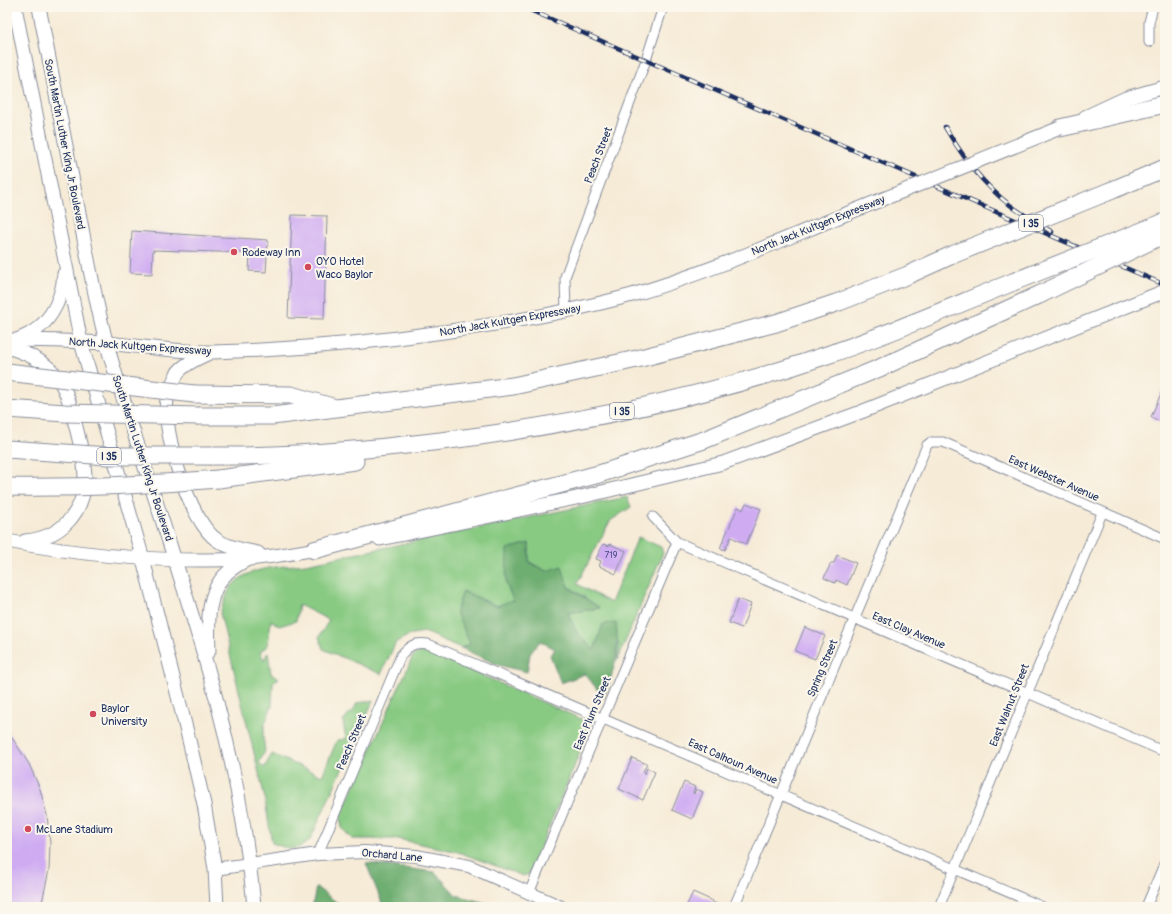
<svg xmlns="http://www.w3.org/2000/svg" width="1172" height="914" font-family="Pangolin,sans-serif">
<rect width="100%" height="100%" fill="#fbf7ec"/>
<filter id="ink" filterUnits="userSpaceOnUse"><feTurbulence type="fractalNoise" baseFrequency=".025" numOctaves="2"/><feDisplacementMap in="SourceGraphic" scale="8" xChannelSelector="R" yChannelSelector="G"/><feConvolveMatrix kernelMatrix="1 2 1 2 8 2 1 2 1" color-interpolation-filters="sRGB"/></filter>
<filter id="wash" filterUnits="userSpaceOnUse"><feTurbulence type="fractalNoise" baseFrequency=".012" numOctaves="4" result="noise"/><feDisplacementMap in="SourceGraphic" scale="16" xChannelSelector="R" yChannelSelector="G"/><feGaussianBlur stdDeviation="0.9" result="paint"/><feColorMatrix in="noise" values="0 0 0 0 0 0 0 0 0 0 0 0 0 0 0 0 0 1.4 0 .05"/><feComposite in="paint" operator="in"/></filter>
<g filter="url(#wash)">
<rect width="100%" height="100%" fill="#f6ebd7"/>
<g fill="#89ca83" stroke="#527c70">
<path d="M627 497 631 507 610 521 577 584 611 603 638 537 661 547 663 553 617 661 619 643 594 650 575 631 568 613 600 608 546 571 529 562V543L506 583 514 600 497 606 463 591 456 612 471 644 461 648 424 632 412 634 396 642 381 674 323 649 319 637 329 620 299 605 296 621 279 626 271 620 268 645 260 652 264 660 268 652 271 674 279 678 273 682 272 706 265 723 263 736 265 751 259 763 264 768 272 754 322 776 337 740 346 739 343 721 350 712 352 713 357 703 373 701 310 840C297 852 288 849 272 843L264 794 220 613C223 606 225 599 228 592 241 566 281 567 306 564Z"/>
<polygon points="424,650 586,721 590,729 529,874 523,876 458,852 398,839 352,839 342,828 340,817 413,656"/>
</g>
<g fill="#6eae71" stroke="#446e68">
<path d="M529 543V562L546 571 562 566 568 587 600 608 568 613 576 631 594 650 603 624 616 623C620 657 614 668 604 698L585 674 561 683 550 655 555 649 540 641 530 654 527 672 498 665 461 648 470 644 456 612 463 591 497 606 513 600 506 583 507 549Z"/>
<polygon points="366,863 435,872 456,895 500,907 372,907 382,903"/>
<polygon points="316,887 343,907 312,907"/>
</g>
<g id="blocks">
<g fill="#cfacf2">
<polygon points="292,215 327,216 324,319 288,318"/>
<polygon points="132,231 268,240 266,272 249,271 250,253 153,250 152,274 130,273"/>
<polygon points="1165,384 1165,424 1151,417"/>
<polygon points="746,503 761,509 746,544 731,537 725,550 720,548 738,507 743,510"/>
<polygon points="603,544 609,546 610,544 626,551 616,574 599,566 601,561 596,559"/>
<polygon points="837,555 856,563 847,585 836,580 835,583 824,578 831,563 834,563"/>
<polygon points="738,599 751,604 742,628 729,623"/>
<polygon points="805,627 825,636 815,659 795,651"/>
<polygon points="7,730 29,764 40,789 47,815 50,843 49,870 41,907 7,907"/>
<polygon points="632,758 647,764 643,772 645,774 647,768 655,772 643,800 619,789"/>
<polygon points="684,782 695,787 693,793 694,794 696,789 703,792 692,819 672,810"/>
<polygon points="693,892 713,901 712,902 717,904 715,907 686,907"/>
</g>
</g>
</g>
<g filter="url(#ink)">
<use href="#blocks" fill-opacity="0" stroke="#888d9a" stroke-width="1"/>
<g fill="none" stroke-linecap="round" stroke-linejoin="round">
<g stroke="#888d9a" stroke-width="11">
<g id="minor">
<polyline points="1149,42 1149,22 1153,7"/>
<polyline points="566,312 565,277 646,60 663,7"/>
<polyline points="653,517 677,542 1165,752"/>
<path d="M318 854 401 655C410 645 415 642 428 644L1043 907"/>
<polyline points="529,893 677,542"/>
<polyline points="734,907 927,445 931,442 943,442 1165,539"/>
<polyline points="939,907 1102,513"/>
<polyline points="1146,907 1165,862"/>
</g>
</g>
<g stroke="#888d9a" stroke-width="14">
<polyline id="tertiary" points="215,869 318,854 365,852 416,856 469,866 561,907"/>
</g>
<g stroke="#888d9a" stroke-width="15">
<g id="secondary">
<polyline points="15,7 81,342 143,559 188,736 204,804 215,869 217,907"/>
<path d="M39 7C52 74 65 141 78 208 87 254 95 300 107 345 161 532 237 710 254 907"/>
<polyline points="1085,117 1126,98 1165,87"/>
<path d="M19 339C47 329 62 303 64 274"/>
<path d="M7 340C40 340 73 341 106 343 141 346 177 352 212 352 290 350 367 343 443 332 507 323 570 312 632 295 704 274 772 244 841 216"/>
<path d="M7 347C24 352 42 360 54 373 67 388 71 408 76 427 80 443 85 461 85 478 84 514 60 538 25 541"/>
<path d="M209 353C199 358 183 364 177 374 173 382 168 392 167 400 162 432 190 522 217 540 228 548 245 550 258 553"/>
<polyline points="380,539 581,497 723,463 861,412 1165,291"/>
<path d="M7 541C87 556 167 563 248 559 273 557 298 552 323 548"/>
<path d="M209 651C208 625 206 592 227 573 233 567 241 563 248 559"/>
</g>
</g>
<g stroke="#888d9a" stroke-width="19">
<g id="motorway">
<polyline points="1060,128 1165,104"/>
<polyline points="1110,191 1165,168"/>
<polyline points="194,394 291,395 332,407"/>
<polyline points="199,416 272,416 513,386 637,359 776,323 839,302 908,275 952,255"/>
<path d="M211 456C302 457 391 448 480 436 597 419 713 395 824 356 888 335 951 307 1013 282"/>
<polyline points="218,479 355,461"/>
<polyline points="314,550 599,474 704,440 882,367 1041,294"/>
</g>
</g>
<use href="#minor" stroke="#fff" stroke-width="9"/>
<use href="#tertiary" stroke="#fff" stroke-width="12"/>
<use href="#secondary" stroke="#fff" stroke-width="13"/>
<use href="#motorway" stroke="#fff" stroke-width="17"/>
<g stroke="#1b2f5e" stroke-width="4.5">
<g id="rail">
<polyline points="523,7 1165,285"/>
<path d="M945 127C963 157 982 184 1010 205 1023 215 1038 223 1052 232"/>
</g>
</g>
<use href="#rail" stroke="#fbf7ec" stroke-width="3" stroke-dasharray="9" stroke-linecap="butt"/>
<g stroke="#888d9a" stroke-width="15" stroke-linecap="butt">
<polyline id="secondary-bridge" points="841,216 1060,128"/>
</g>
<g stroke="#888d9a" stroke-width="19" stroke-linecap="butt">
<g id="motorway-bridge">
<polyline points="952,255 1110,191"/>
<polyline points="1013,282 1165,222"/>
<polyline points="1041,294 1165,234"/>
<polyline points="7,372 194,394"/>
<polyline points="7,409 65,413 199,416"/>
<polyline points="7,449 108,456 211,456"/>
<path d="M7 487C78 488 148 485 218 479"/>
</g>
</g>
<use href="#secondary-bridge" stroke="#fff" stroke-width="13"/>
<use href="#motorway-bridge" stroke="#fff" stroke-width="17"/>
</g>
</g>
<g fill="#d1495b" stroke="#fbf7ec" stroke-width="1.5">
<circle cx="234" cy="252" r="4"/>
<circle cx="308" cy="267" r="4"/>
<circle cx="93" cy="714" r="4"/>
<circle cx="28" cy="829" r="4"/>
</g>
<g text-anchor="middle" stroke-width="4" stroke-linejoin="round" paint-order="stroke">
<g font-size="9" fill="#484e83">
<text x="611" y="558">719</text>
</g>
<g fill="#fbf7ec" stroke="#5e6b89" stroke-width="1">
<rect x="1019" y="215" width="24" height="16" rx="3"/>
<rect x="610" y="403" width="24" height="16" rx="3"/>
<rect x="97" y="448" width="24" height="16" rx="3"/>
</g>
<g font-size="10" font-weight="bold" fill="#1b2f5e">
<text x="1031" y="227">I 35</text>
<text x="622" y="415">I 35</text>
<text x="109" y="460">I 35</text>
</g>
<g font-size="11" fill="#1b2f5e" stroke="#fbf7ec">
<text transform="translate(65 144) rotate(79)" y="4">South Martin Luther King Jr Boulevard</text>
<text transform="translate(598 155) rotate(-69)" y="4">Peach Street</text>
<text transform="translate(818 225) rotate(-22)" y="4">North Jack Kultgen Expressway</text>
<text transform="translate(510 320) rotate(-10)" y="4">North Jack Kultgen Expressway</text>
<text transform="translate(140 346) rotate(4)" y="4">North Jack Kultgen Expressway</text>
<text transform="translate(143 458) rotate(72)" y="4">South Martin Luther King Jr Boulevard</text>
<text transform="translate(1054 478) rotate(24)" y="4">East Webster Avenue</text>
<text transform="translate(909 630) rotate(23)" y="4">East Clay Avenue</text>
<text transform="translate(822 668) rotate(-67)" y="4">Spring Street</text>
<text transform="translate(1009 705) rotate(-68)" y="4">East Walnut Street</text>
<text transform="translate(592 713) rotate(-67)" y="4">East Plum Street</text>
<text transform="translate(351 742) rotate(-67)" y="4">Peach Street</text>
<text transform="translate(733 761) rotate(24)" y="4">East Calhoun Avenue</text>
<text transform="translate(392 855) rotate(5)" y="4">Orchard Lane</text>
</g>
<g font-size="11" fill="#1b2f5e" stroke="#fbf7ec" text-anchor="start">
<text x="242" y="256">Rodeway Inn</text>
<text x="316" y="265">OYO Hotel<tspan x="316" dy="13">Waco Baylor</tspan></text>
<text x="101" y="712">Baylor<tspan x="101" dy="13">University</tspan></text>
<text x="36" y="833">McLane Stadium</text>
</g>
</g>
<rect width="1172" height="914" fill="none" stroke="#fbf7ec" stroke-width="24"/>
</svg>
